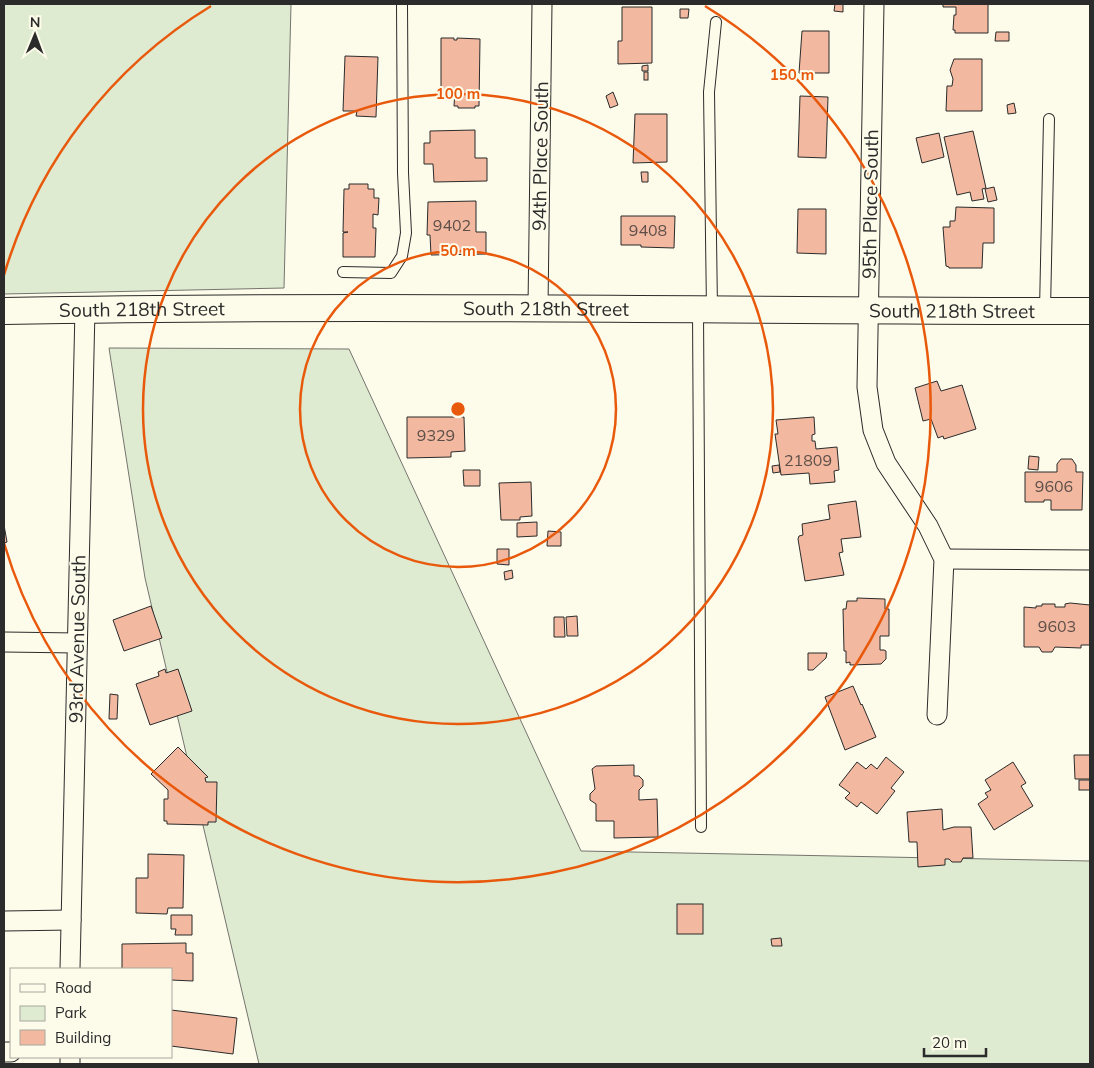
<svg xmlns="http://www.w3.org/2000/svg" width="1094" height="1068" font-family="Mulish,sans-serif">
<rect width="100%" height="100%" fill="#fdfbea"/>
<g fill="#deebd1" stroke="#74746e">
<polygon points="4,4 291,4 284,288 4,294"/>
<polygon points="109,348 349,349 581,851 1090,861 1090,1064 259,1064 145,578"/>
</g>
<g fill="#f2b8a0" stroke="#2b2b2b">
<polygon points="835,4 843,4 843,12 834,11"/>
<polygon points="943,4 988,4 988,33 955,33 955,30 953,30 954,15 956,15 956,7 943,7"/>
<polygon points="622,7 652,7 652,63 618,64 618,41 622,41"/>
<polygon points="680,9 689,9 688,18 680,18"/>
<polygon points="802,31 829,31 829,73 799,73"/>
<polygon points="996,32 1009,32 1009,41 995,41"/>
<polygon points="441,38 454,38 454,40 457,40 457,38 480,39 479,106 475,106 475,108 458,108 458,106 454,106 455,91 441,91"/>
<polygon points="345,56 378,57 376,117 356,116 357,111 343,111"/>
<polygon points="954,59 982,59 982,111 946,111 947,86 952,86 953,79 950,70"/>
<polygon points="648,65 648,71 642,71 642,66"/>
<rect x="644" y="72" width="4" height="8"/>
<polygon points="613,92 618,105 610,108 606,96"/>
<polygon points="800,96 828,97 826,158 798,157"/>
<polygon points="1014,103 1016,113 1008,114 1007,105"/>
<polygon points="635,114 667,114 667,162 633,163"/>
<polygon points="475,130 475,158 487,158 487,181 434,182 433,164 424,164 424,143 430,143 430,131"/>
<polygon points="973,131 986,188 982,189 984,199 972,201 970,192 957,195 944,137"/>
<polygon points="939,133 944,157 922,163 916,138"/>
<polygon points="641,172 648,172 648,182 642,182"/>
<polygon points="349,184 368,184 368,189 374,189 374,198 379,198 378,215 373,214 373,228 376,228 375,257 343,257 343,233 348,232 343,232 344,189 349,189"/>
<polygon points="994,187 997,200 988,202 985,189"/>
<polygon points="476,201 476,232 486,232 486,254 431,255 430,235 427,235 428,202"/>
<polygon points="956,207 994,208 994,243 983,243 982,268 949,268 949,267 946,266 943,227 950,227 950,221 955,221"/>
<polygon points="798,209 826,209 826,254 797,253"/>
<polygon points="621,216 675,216 674,248 641,247 641,245 621,245"/>
<polygon points="937,381 941,391 962,385 976,429 944,439 943,436 938,438 931,419 923,421 915,388"/>
<polygon points="407,417 464,417 465,451 451,452 451,457 407,458"/>
<polygon points="814,417 815,434 812,435 812,441 815,441 816,449 837,447 839,470 834,471 835,482 810,484 809,473 781,475 775,434 778,434 776,420"/>
<polygon points="1029,456 1039,457 1038,470 1028,469"/>
<polygon points="1061,459 1072,459 1076,465 1076,472 1083,472 1082,510 1051,510 1051,500 1044,500 1044,502 1025,502 1025,472 1057,472 1057,464"/>
<polygon points="779,465 780,472 773,473 772,466"/>
<polygon points="463,470 480,470 480,486 464,486"/>
<polygon points="531,482 532,516 520,517 520,520 501,520 499,483"/>
<polygon points="856,501 861,537 841,539 843,552 839,553 844,575 805,581 798,539 799,536 803,535 802,524 830,519 828,505"/>
<polygon points="537,522 537,536 517,537 517,523"/>
<polygon points="4,525 7,542 4,543"/>
<polygon points="548,531 561,532 561,546 547,546"/>
<polygon points="497,549 509,549 509,565 497,564"/>
<polygon points="512,570 513,578 505,580 504,572"/>
<polygon points="857,598 885,599 885,609 889,609 889,636 880,636 880,650 884,650 886,651 886,659 881,664 850,665 850,662 846,663 846,651 844,651 843,609 846,609 847,601 857,601"/>
<polygon points="1070,603 1090,605 1090,645 1081,645 1081,648 1055,647 1052,652 1042,652 1039,647 1024,647 1024,607 1036,608 1036,606 1042,606 1042,604 1055,604 1055,607 1065,607 1065,604"/>
<polygon points="151,606 162,638 124,651 113,620"/>
<polygon points="577,616 578,636 567,636 566,617"/>
<polygon points="554,617 564,617 565,637 554,637"/>
<polygon points="808,653 827,653 826,658 813,670 808,670"/>
<polygon points="165,669 166,673 178,669 192,711 150,725 136,684 159,676 158,672"/>
<polygon points="853,686 861,705 862,704 876,737 845,750 825,697"/>
<polygon points="110,694 118,695 117,719 109,719"/>
<polygon points="178,747 208,777 205,778 206,782 217,782 216,822 208,822 208,825 167,824 167,821 164,821 164,799 168,799 168,790 151,774"/>
<polygon points="1074,755 1090,755 1090,779 1075,779"/>
<polygon points="886,757 904,772 891,788 895,791 877,814 861,802 857,807 845,798 850,793 839,785 857,762 866,769 871,764 877,769"/>
<polygon points="1013,762 1026,783 1021,786 1033,806 994,830 978,804 988,797 985,793 991,790 985,780"/>
<polygon points="634,765 634,776 639,776 643,780 643,786 639,790 639,800 657,799 658,837 614,838 614,821 596,821 596,804 590,800 590,794 595,789 592,769 596,766"/>
<rect x="1079" y="780" width="11" height="10"/>
<polygon points="942,809 943,830 954,827 971,827 973,858 963,858 961,862 952,862 949,859 945,859 945,865 918,867 917,842 909,842 907,812"/>
<polygon points="148,854 184,855 183,908 168,908 167,914 136,913 136,878 148,878"/>
<rect x="677" y="904" width="26" height="30"/>
<polygon points="171,915 192,915 192,935 175,935 176,929 171,929"/>
<polygon points="781,938 782,946 772,946 771,939"/>
<polygon points="186,943 186,953 193,953 193,981 171,980 171,969 122,969 122,944"/>
<polygon points="171,1010 237,1018 233,1054 171,1046"/>
</g>
<g fill="none" stroke-linecap="round" stroke-linejoin="round">
<g stroke="#2b2b2b" stroke-width="12">
<g id="lane">
<polyline points="343,272 391,273 402,256 406,233 403,173 402,4"/>
<polyline points="712,309 709,92 716,22"/>
<polyline points="698,310 701,827"/>
<polyline points="1045,310 1049,119"/>
</g>
</g>
<g stroke="#2b2b2b" stroke-width="21">
<g id="street">
<polyline points="874,4 867,387 873,430 886,463 928,526 944,559 937,715"/>
<polyline points="538,307 542,4"/>
<polyline points="944,559 1090,560"/>
<polyline points="4,642 77,643"/>
<polyline points="4,921 71,920"/>
<polyline points="70,969 85,309"/>
<polyline points="4,1052 11,1052"/>
<polyline points="70,1064 70,1057"/>
</g>
</g>
<g stroke="#2b2b2b" stroke-width="28">
<g id="secondary">
<path id="s1" d="M4 311C366 304 728 311 1090 311"/>
</g>
</g>
<use href="#lane" stroke="#fdfbea" stroke-width="10"/>
<use href="#street" stroke="#fdfbea" stroke-width="19"/>
<use href="#secondary" stroke="#fdfbea" stroke-width="26"/>
</g>
<g fill="none" stroke="#e8590c" stroke-width="2.5">
<circle cx="458" cy="409" r="158"/>
<circle cx="458" cy="409" r="315"/>
<path d="M4 275A473 473 0 0 1 211 6M705 6A473 473 0 1 1 4 543"/>
</g>
<g text-anchor="middle" stroke-width="4" stroke-linejoin="round" paint-order="stroke">
<g font-size="16" fill="#5d4e48">
<text x="452" y="231">9402</text>
<text x="648" y="236">9408</text>
<text x="436" y="441">9329</text>
<text x="808" y="466">21809</text>
<text x="1054" y="492">9606</text>
<text x="1057" y="632">9603</text>
</g>
<g font-size="19" fill="#2b2b2b" stroke="#fdfbea">
<text transform="translate(540 156) rotate(-89)" y="7">94th Place South</text>
<text transform="translate(870 204) rotate(-89)" y="7">95th Place South</text>
<text dy="7" stroke="none"><textPath href="#s1" startOffset="542">South 218th Street</textPath></text>
<text dy="7" stroke="none"><textPath href="#s1" startOffset="138">South 218th Street</textPath></text>
<text dy="7" stroke="none"><textPath href="#s1" startOffset="948">South 218th Street</textPath></text>
<text transform="translate(77 639) rotate(-89)" y="7">93rd Avenue South</text>
</g>
</g>
<circle cx="458" cy="409" r="8" fill="#e8590c" stroke="#fdfbea" stroke-width="2.5"/>
<g font-size="15" text-anchor="middle" font-weight="bold" fill="#e8590c" stroke="#fdfbea" stroke-width="4" stroke-linejoin="round" paint-order="stroke">
<text x="792" y="80">150 m</text>
<text x="458" y="99">100 m</text>
<text x="458" y="256">50 m</text>
</g>
<rect width="1094" height="1068" fill="none" stroke="#2b2b2b" stroke-width="10"/>
<rect x="10" y="968" width="162" height="90" fill="#fdfbea" stroke="#a9a89e"/>
<rect x="20" y="984" width="25" height="8" fill="#fdfbea" stroke="#a9a89e"/>
<text x="55" y="993" font-size="15" fill="#2b2b2b">Road</text>
<rect x="20" y="1006" width="25" height="15" fill="#deebd1" stroke="#a9a89e"/>
<text x="55" y="1018" font-size="15" fill="#2b2b2b">Park</text>
<rect x="20" y="1030" width="25" height="15" fill="#f2b8a0" stroke="#a9a89e"/>
<text x="55" y="1043" font-size="15" fill="#2b2b2b">Building</text>
<g transform="translate(35 35) rotate(1)" stroke="#fdfbea" stroke-width="4" paint-order="stroke">
<path d="M0-4L9 19L0 12L-9 19Z" fill="#2b2b2b"/>
<text y="-8" font-size="14" font-weight="bold" text-anchor="middle" fill="#2b2b2b">N</text>
</g>
<path d="M924 1048v8h62v-8" fill="none" stroke="#2b2b2b" stroke-width="2.5"/>
<text x="932" y="1048" font-size="15" fill="#2b2b2b" stroke="#fdfbea" stroke-width="4" paint-order="stroke">20 m</text>
</svg>
